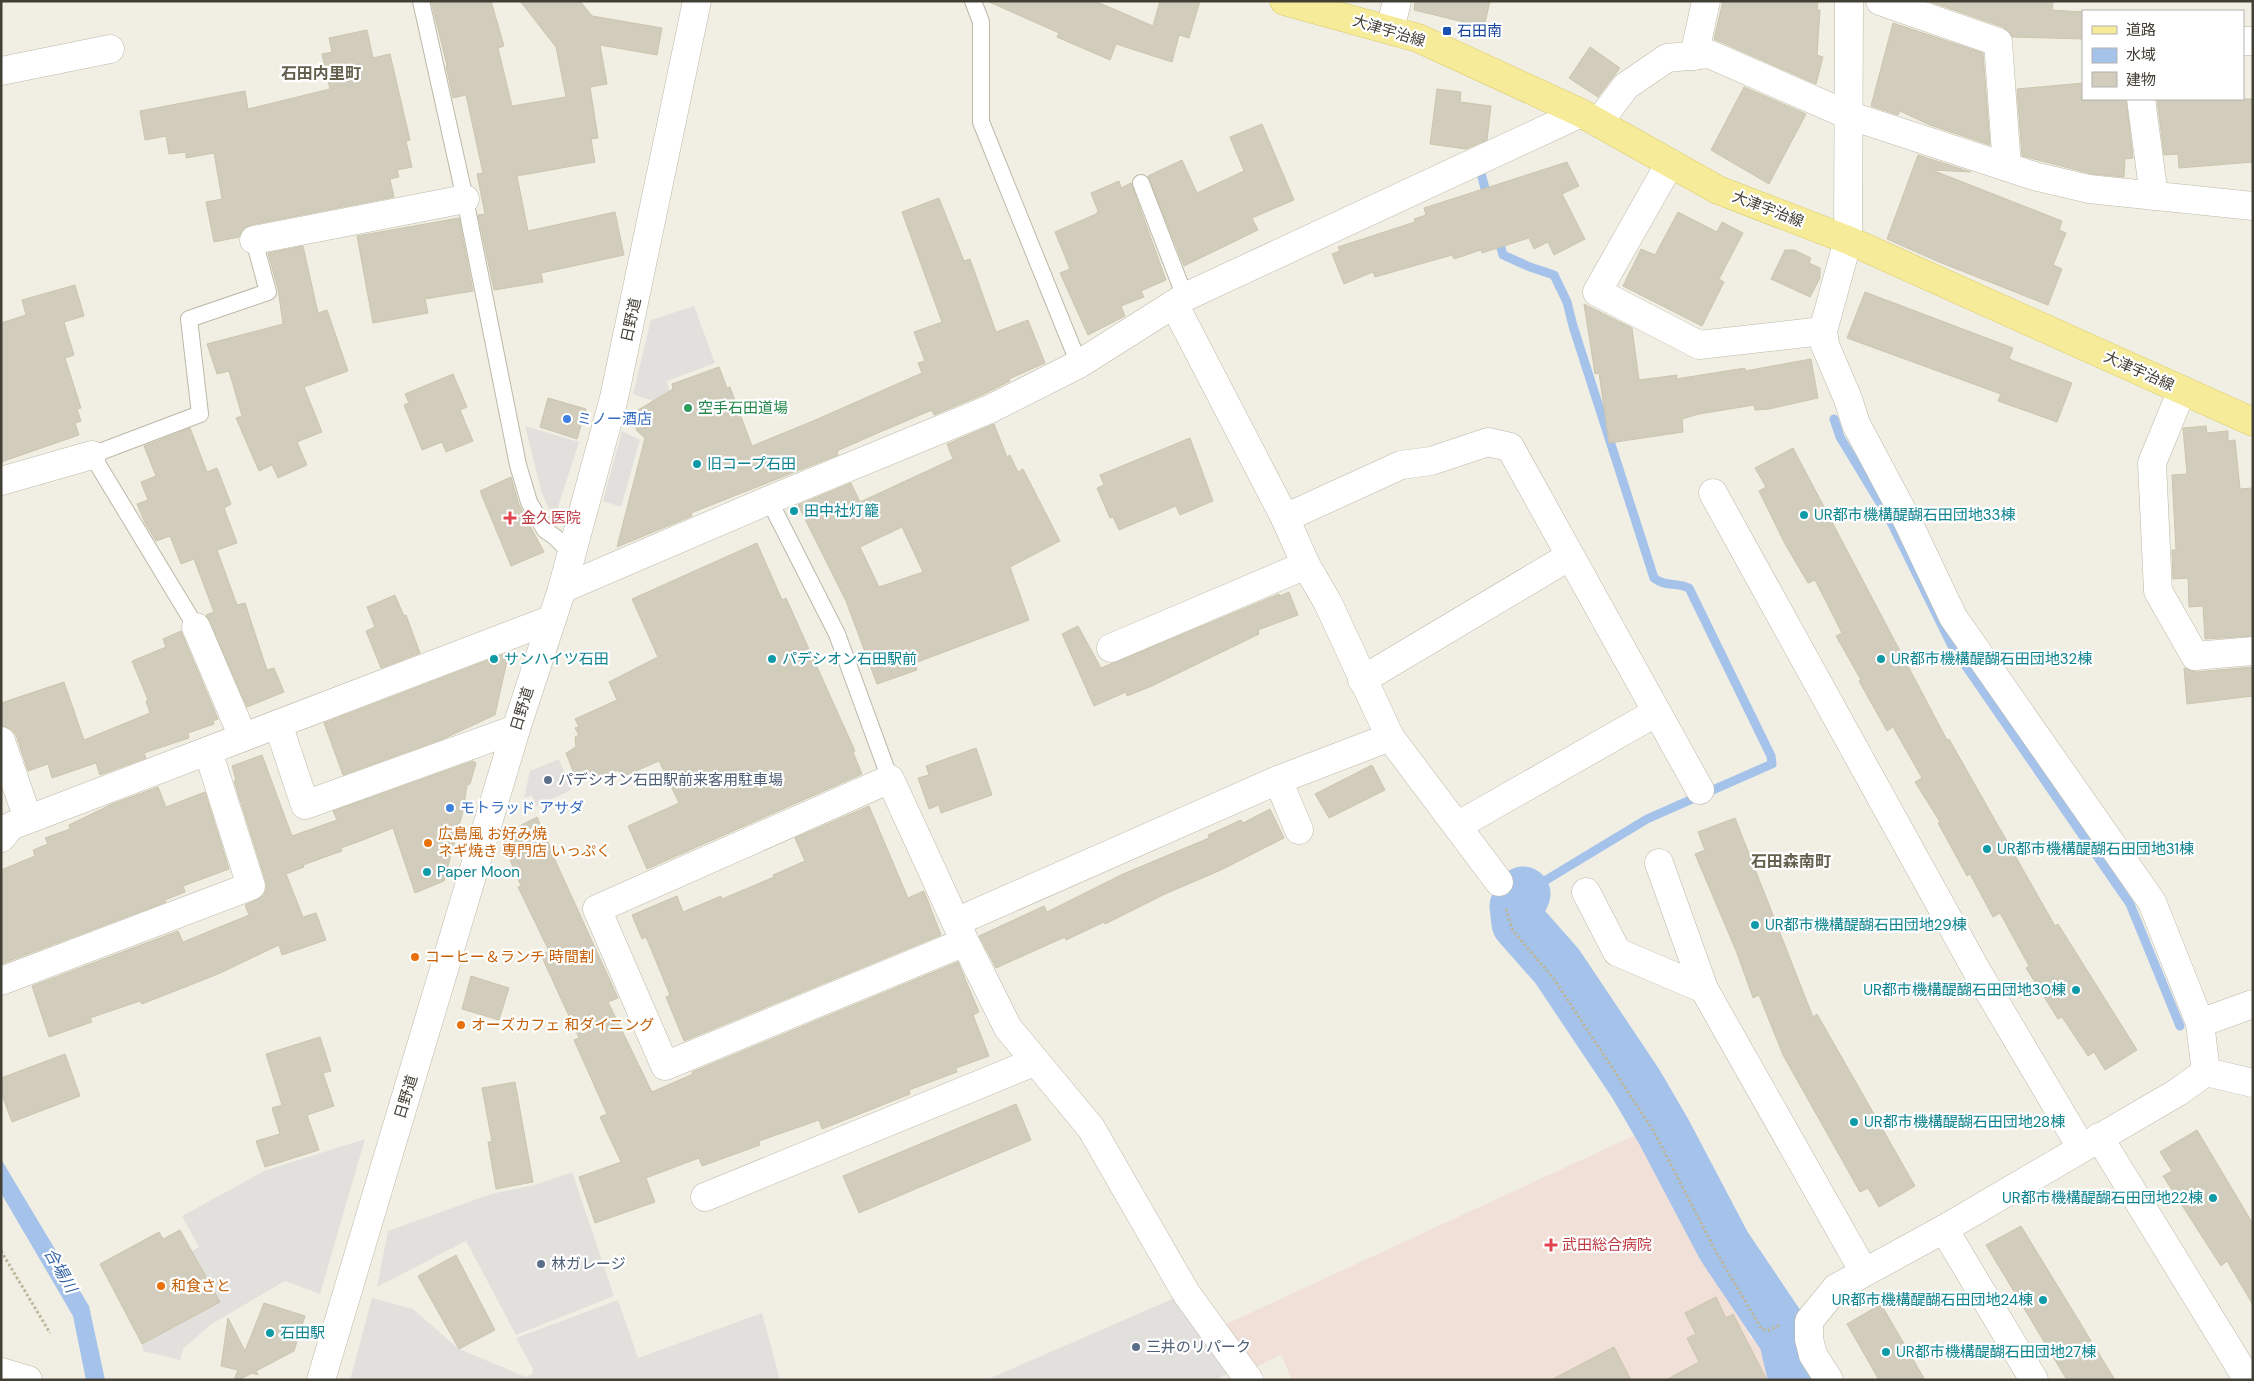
<svg xmlns="http://www.w3.org/2000/svg" width="2254" height="1381" font-family="'DM Sans','Noto Sans JP',sans-serif">
<rect width="100%" height="100%" fill="#f1efe4"/>
<polygon fill="#f1e0d8" points="1646,1130 1687,1214 1725,1276 1751,1339 1761,1334 1780,1364 1782,1380 1292,1380 1281,1354 1253,1369 1222,1326"/>
<g fill="#e2e0dc">
<polygon points="694,306 715,363 667,381 670,394 653,401 633,394 651,320"/>
<polygon points="525,426 579,442 555,516 547,505 541,490"/>
<polygon points="622,431 640,440 621,507 603,501"/>
<polygon points="559,759 571,790 536,806 532,795 524,798 530,771"/>
<polygon points="365,1139 320,1294 285,1281 210,1325 183,1349 180,1360 143,1351 142,1344 219,1302 192,1251 199,1247 182,1216 264,1171"/>
<polygon points="572,1172 614,1296 516,1335 466,1241 377,1287 388,1231 491,1194 535,1185"/>
<polygon points="1179,1296 1230,1373 1215,1380 986,1380"/>
<polygon points="372,1298 413,1309 459,1349 526,1377 532,1374 533,1369 516,1338 618,1300 638,1358 762,1313 780,1380 350,1380"/>
</g>
<polygon fill="#a4c2ea" points="1,1159 89,1306 105,1380 86,1380 73,1316 1,1193"/>
<g fill="none" stroke-linecap="round" stroke-linejoin="round">
<g stroke="#a4c2ea" stroke-width="9">
<polyline points="1481,173 1488,200"/>
<path d="M1498 237 1503 255 1530 267 1554 275 1567 302 1573 326 1654 578C1665 587 1676 582 1689 588L1771 756 1772 764 1647 819 1523 894"/>
<polyline points="1834,419 1840,437 1888,516 1952,646 2130,904 2180,1026"/>
</g>
<polyline stroke="#a4c2ea" stroke-width="55" points="1523,894 1517,906 1519,923 1557,966 1636,1084 1664,1132 1724,1246 1786,1338 1796,1380"/>
</g>
<g fill="#d1ccbb" stroke="#ccc5ae" fill-rule="evenodd">
<polygon points="431,1 491,1 504,46 498,48 512,106 566,97 556,47 520,1 580,1 592,16 662,28 657,55 600,45 607,84 590,87 598,138 591,139 595,162 517,176 528,231 615,212 624,255 541,273 543,282 494,290 478,215 485,214 477,174 483,173 466,95 453,98 446,66 447,65"/>
<polygon points="987,1 1095,1 1153,26 1160,1 1200,1 1189,38 1179,35 1172,62 1116,44 1110,60 1057,37 1059,33"/>
<polygon points="1415,1 1490,1 1484,27 1414,10"/>
<polygon points="1723,1 1818,1 1817,10 1820,10 1817,55 1823,57 1816,84 1714,39"/>
<polygon points="1928,1 2053,1 2052,10 2083,12 2083,39 2012,37 2003,27"/>
<polygon points="1893,23 1983,53 1990,145 1930,125 1900,111 1898,115 1871,106"/>
<polygon points="367,30 373,58 390,54 410,140 406,141 412,167 397,170 399,177 390,179 394,197 251,225 243,229 239,237 214,242 206,202 222,199 214,153 186,158 186,152 169,154 166,136 145,140 140,111 245,91 248,109 330,89 322,54 332,52 329,38"/>
<polygon points="1590,47 1620,68 1598,97 1569,78"/>
<polygon points="2083,83 2083,99 2126,99 2133,158 2125,159 2124,177 2092,174 2022,156 2017,89"/>
<polygon points="1744,87 1806,114 1769,184 1711,150"/>
<polygon points="1437,89 1461,92 1460,102 1491,106 1487,140 1466,149 1430,144"/>
<polygon points="2157,99 2253,99 2253,162 2179,168 2178,154 2164,155"/>
<polygon points="1262,124 1294,200 1252,218 1258,230 1184,266 1148,176 1182,160 1197,193 1244,171 1230,137"/>
<polygon points="1918,155 1971,172 1932,170 2062,221 2059,230 2066,233 2053,265 2062,269 2048,305 1939,262 1887,239"/>
<polygon points="1567,162 1579,186 1562,194 1585,239 1554,255 1548,242 1534,249 1529,238 1482,253 1481,250 1454,259 1452,255 1375,277 1373,272 1344,284 1332,254 1340,251 1338,247 1415,222 1414,219 1426,215 1424,208"/>
<polygon points="1119,181 1121,188 1131,183 1166,280 1141,291 1144,297 1121,306 1125,316 1088,335 1060,273 1070,269 1055,232 1096,214 1098,211 1091,193"/>
<polygon points="939,198 964,261 970,259 996,332 1028,320 1045,363 1009,379 1010,381 982,395 934,415 932,410 880,432 837,451 838,455 691,513 692,516 617,547 645,438 637,431 634,420 638,410 673,389 672,384 719,367 727,388 730,387 752,446 813,421 922,373 918,363 925,361 914,332 942,322 902,212"/>
<polygon points="1678,212 1717,232 1722,222 1743,233 1719,279 1724,282 1702,326 1623,286 1641,249 1655,255"/>
<polygon points="459,218 473,291 425,299 428,313 373,323 357,236"/>
<polygon points="303,246 318,313 327,310 348,371 304,387 322,432 297,442 307,465 278,478 272,465 259,471 236,418 242,416 229,371 217,374 207,344 283,324 278,289 268,253"/>
<polygon points="1785,250 1794,250 1811,258 1809,263 1820,268 1820,278 1810,297 1771,279"/>
<polygon points="75,285 84,316 64,322 74,355 65,358 81,408 77,409 81,421 75,423 79,435 1,462 1,323 26,315 22,300"/>
<polygon points="1865,292 2013,348 2009,359 2072,383 2057,422 1998,401 2001,394 1847,338"/>
<polygon points="1584,304 1632,328 1639,380 1677,375 1676,379 1745,368 1745,371 1811,359 1818,398 1769,409 1755,410 1754,405 1699,414 1682,419 1683,432 1609,443 1599,373 1595,374"/>
<polygon points="453,374 467,407 460,410 473,441 446,452 442,442 422,450 404,405 409,403 405,394"/>
<polygon points="548,398 586,409 577,439 540,427"/>
<path d="M994 424 1007 457 1010 455 1018 472 1023 469 1060 541 1010 567 1029 620 915 663 917 670 877 684 846 601 798 505 851 483 860 502 953 459 947 444ZM902 527 923 572 879 587 860 547Z"/>
<polygon points="2206,426 2207,433 2228,431 2228,441 2235,440 2240,489 2253,488 2253,636 2205,639 2203,606 2189,607 2188,578 2173,579 2172,550 2176,550 2172,475 2187,474 2183,428"/>
<polygon points="190,428 207,472 217,468 231,504 224,508 237,543 217,550 237,605 245,603 267,670 274,668 284,692 247,707 206,615 214,612 194,559 181,564 170,536 156,541 145,523 137,504 148,500 141,482 156,476 144,446"/>
<polygon points="1190,438 1213,501 1180,515 1176,506 1119,530 1113,517 1110,518 1097,488 1104,485 1100,475"/>
<polygon points="1793,448 1947,740 1949,739 2055,926 2058,924 2137,1050 2105,1070 2094,1052 2088,1056 2062,1017 2058,1019 2026,968 2029,966 2000,913 1993,917 1970,874 1967,876 1938,823 1940,822 1915,782 1922,778 1893,727 1887,731 1859,681 1861,680 1836,636 1842,633 1815,580 1808,583 1785,544 1759,491 1766,487 1755,468"/>
<polygon points="511,477 519,505 544,552 511,566 480,491"/>
<polygon points="757,543 782,600 786,598 855,751 853,752 862,774 647,869 628,826 679,803 659,761 622,777 618,770 598,779 597,777 590,778 588,773 576,779 566,753 576,747 575,737 579,735 575,728 579,727 575,719 617,700 609,682 658,657 632,599"/>
<polygon points="1289,592 1298,615 1258,630 1259,634 1152,686 1127,696 1126,692 1094,706 1062,634 1078,626 1101,668 1279,594 1280,596"/>
<polygon points="395,595 404,616 406,615 420,653 381,668 366,631 375,627 367,607"/>
<polygon points="181,631 218,719 213,721 214,724 188,733 189,738 144,753 146,758 100,775 96,763 52,778 48,764 28,771 16,735 11,729 1,726 1,703 64,682 84,740 150,713 146,701 148,700 132,661 166,647 163,639"/>
<polygon points="509,652 495,715 443,739 343,775 324,723"/>
<polygon points="2253,667 2253,696 2187,704 2184,668 2196,672"/>
<polygon points="976,748 992,795 941,813 939,805 929,809 918,778 929,775 926,766"/>
<polygon points="262,755 292,836 337,820 333,811 473,761 476,763 470,784 467,785 463,811 444,881 415,893 393,828 363,840 341,848 342,851 303,865 304,867 286,874 303,917 316,913 326,940 282,955 279,945 218,974 142,1004 140,1001 90,1018 92,1022 49,1037 32,986 178,931 183,942 249,915 245,905 263,896 266,890 266,882 234,781 236,780 232,766"/>
<polygon points="1372,765 1385,790 1329,818 1315,794"/>
<polygon points="158,787 166,807 205,792 229,869 183,886 185,892 165,900 166,902 1,964 1,870 35,856 33,850 48,844 45,838 70,829 69,825 112,804"/>
<polygon points="869,806 908,898 924,891 941,935 684,1041 666,997 670,995 646,937 642,939 632,915 677,896 683,912 721,896 722,899 774,877 773,875 805,861 795,838"/>
<polygon points="1270,809 1284,838 1221,870 1165,894 1105,924 1104,922 1066,940 1065,937 996,968 979,936 1044,906 1047,912 1123,874 1209,838 1208,835 1241,820 1243,823"/>
<polygon points="537,817 551,849 550,849 618,998 608,1002 652,1092 693,1074 692,1072 958,962 979,1012 973,1015 989,1056 956,1068 957,1072 909,1090 910,1094 822,1129 819,1120 759,1141 760,1145 702,1166 699,1158 646,1178 655,1202 595,1223 579,1177 621,1162 600,1117 607,1114 574,1040 579,1038 541,955 549,951 518,887 521,886 500,836"/>
<polygon points="1735,818 1813,1017 1817,1014 1915,1186 1879,1207 1868,1188 1860,1192 1783,1055 1759,995 1753,998 1737,953 1695,854 1705,850 1698,832"/>
<polygon points="471,976 509,988 499,1020 462,1009"/>
<polygon points="320,1037 331,1071 323,1073 334,1106 307,1115 319,1150 265,1167 256,1141 280,1134 272,1108 282,1105 266,1054"/>
<polygon points="65,1054 80,1096 12,1122 1,1092 1,1078"/>
<polygon points="515,1082 533,1182 496,1189 488,1142 492,1142 482,1088"/>
<polygon points="1016,1104 1031,1140 859,1213 843,1176"/>
<polygon points="2197,1130 2253,1224 2253,1305 2227,1261 2221,1266 2163,1176 2172,1171 2160,1152"/>
<polygon points="2021,1226 2115,1380 2067,1380 1986,1245"/>
<polygon points="180,1230 220,1302 142,1344 100,1264 159,1232 163,1239"/>
<polygon points="456,1255 495,1330 459,1349 418,1276"/>
<polygon points="1716,1297 1726,1318 1733,1314 1767,1380 1666,1380 1699,1362 1687,1338 1696,1334 1685,1313"/>
<polygon points="264,1303 305,1316 294,1351 256,1371 258,1375 252,1373 239,1380 234,1380 238,1370 221,1366 228,1318 245,1351"/>
<polygon points="1881,1304 1925,1380 1879,1380 1847,1324"/>
<polygon points="1614,1347 1631,1380 1551,1380"/>
</g>
<g fill="none" stroke-linecap="round" stroke-linejoin="round">
<g stroke="#bbb8a8" stroke-width="18">
<g id="service">
<polyline points="421,1 465,199 518,465 529,502 545,530 555,537 571,553"/>
<polyline points="973,1 981,22 981,122 1079,364"/>
<polyline points="1141,183 1185,297"/>
<polyline points="769,500 837,634 890,779"/>
<polyline points="196,627 92,455 200,414 189,319 268,292 254,240"/>
</g>
</g>
<g stroke="#bbb8a8" stroke-width="29">
<g id="minor">
<polyline points="1849,1 1848,240 1823,331 1825,345 1848,399 1856,424 1906,518 1953,617 2152,902 2200,1023 2253,1004"/>
<polyline points="1880,1 1998,42 2007,167"/>
<polyline points="1390,30 1397,1"/>
<polyline points="2243,41 2253,41"/>
<polyline points="1694,56 1706,1"/>
<polyline points="1,71 110,49"/>
<polyline points="2141,99 2154,196"/>
<polyline points="1598,123 1626,86 1667,58 1709,54 1848,115 2034,176 2089,189 2253,206"/>
<polyline points="1670,163 1597,292 1699,345 1823,331"/>
<polyline points="254,240 465,199"/>
<polyline points="1174,304 1285,518 1306,565 1328,603 1390,737 1499,882"/>
<polyline points="2182,390 2152,463 2158,591 2195,656 2253,651"/>
<polyline points="1,481 92,455"/>
<polyline points="1713,493 1978,973 2081,1147"/>
<polyline points="1285,518 1401,465 1431,461 1488,442 1510,447 1700,790"/>
<polyline points="562,589 769,500 990,409 1079,364 1185,297 1581,113"/>
<polyline points="196,627 243,737"/>
<polyline points="1111,648 1306,565"/>
<polyline points="1362,680 1570,556"/>
<polyline points="278,724 305,805 516,729"/>
<polyline points="1,741 28,819"/>
<polyline points="1278,780 1299,830"/>
<polyline points="1457,826 1657,712"/>
<polyline points="1,838 11,826 550,620"/>
<polyline points="1659,863 1704,989"/>
<polyline points="1586,892 1617,952 1704,989 1864,1272"/>
<polyline points="956,922 1278,780 1390,737"/>
<polyline points="965,942 665,1066 597,909 890,779 965,942 1008,1028 1091,1128 1186,1293 1249,1380"/>
<polyline points="1,981 251,886 208,751"/>
<polyline points="2200,1023 2206,1072"/>
<polyline points="2099,1137 2248,1380"/>
<polyline points="705,1197 1034,1062"/>
<polyline points="1944,1229 2034,1380"/>
<polyline points="1829,1380 1813,1355 1809,1339 1809,1321 1836,1288 1944,1229 2178,1092 2206,1072 2253,1083"/>
</g>
</g>
<g stroke="#bbb8a8" stroke-width="29">
<g id="tertiary">
<polyline points="1,1372 28,1380"/>
<polyline points="321,1380 516,729 562,589 614,398 697,1"/>
</g>
</g>
<g stroke="#daca69" stroke-width="29">
<polyline id="primary" points="1284,1 1418,38 1581,113 1718,190 1848,240 2253,422"/>
</g>
<g stroke="#bcb69a" stroke-width="3" stroke-dasharray="2.5 2.5" stroke-linecap="butt">
<polyline points="1506,909 1513,931 1554,979 1653,1130 1715,1250 1761,1328 1767,1331 1780,1325"/>
<polyline points="1,1251 50,1333"/>
</g>
<use href="#service" stroke="#fff" stroke-width="16"/>
<use href="#minor" stroke="#fff" stroke-width="28"/>
<use href="#tertiary" stroke="#fff" stroke-width="28"/>
<use href="#primary" stroke="#f6eb98" stroke-width="28"/>
</g>
<rect fill="#1a4fb4" stroke="#fff" stroke-width="2" x="1442" y="26" width="10" height="10" rx="2.5"/>
<circle fill="#2e9e5b" stroke="#fff" stroke-width="2" cx="688" cy="408" r="5"/>
<g fill="#3f7fe0" stroke="#fff" stroke-width="2">
<circle cx="567" cy="419" r="5"/>
<circle cx="450" cy="808" r="5"/>
</g>
<g fill="#0f9aa8" stroke="#fff" stroke-width="2">
<circle cx="697" cy="464" r="5"/>
<circle cx="794" cy="511" r="5"/>
<circle cx="1804" cy="515" r="5"/>
<circle cx="494" cy="659" r="5"/>
<circle cx="772" cy="659" r="5"/>
<circle cx="1881" cy="659" r="5"/>
<circle cx="1987" cy="849" r="5"/>
<circle cx="427" cy="872" r="5"/>
<circle cx="1755" cy="925" r="5"/>
<circle cx="2076" cy="990" r="5"/>
<circle cx="1854" cy="1122" r="5"/>
<circle cx="2213" cy="1198" r="5"/>
<circle cx="2043" cy="1300" r="5"/>
<circle cx="270" cy="1333" r="5"/>
<circle cx="1886" cy="1352" r="5"/>
</g>
<g fill="#e0444e" stroke="#fff" stroke-width="2">
<path d="M507.5 510.5h5v5h5v5h-5v5h-5v-5h-5v-5h5z"/>
<path d="M1548.5 1237.5h5v5h5v5h-5v5h-5v-5h-5v-5h5z"/>
</g>
<g fill="#5c6f8a" stroke="#fff" stroke-width="2">
<circle cx="548" cy="780" r="5"/>
<circle cx="541" cy="1264" r="5"/>
<circle cx="1136" cy="1347" r="5"/>
</g>
<g fill="#e8710a" stroke="#fff" stroke-width="2">
<circle cx="428" cy="843" r="5"/>
<circle cx="415" cy="957" r="5"/>
<circle cx="461" cy="1025" r="5"/>
<circle cx="161" cy="1286" r="5"/>
</g>
<g text-anchor="middle" stroke-width="4.5" stroke-linejoin="round" paint-order="stroke">
<g font-size="15" fill="#423f35" stroke="#fff">
<text transform="translate(1389 31) rotate(17)" y="5">大津宇治線</text>
<text transform="translate(1768 209) rotate(21)" y="5">大津宇治線</text>
<text transform="translate(631 320) rotate(-78)" y="5">日野道</text>
<text transform="translate(2139 371) rotate(24)" y="5">大津宇治線</text>
<text transform="translate(522 709) rotate(-73)" y="5">日野道</text>
<text transform="translate(406 1097) rotate(-73)" y="5">日野道</text>
</g>
<g font-size="15" fill="#164399" stroke="#fff" text-anchor="start">
<text x="1457" y="36">石田南</text>
</g>
<g font-size="15" fill="#27864d" stroke="#fff" text-anchor="start">
<text x="698" y="413">空手石田道場</text>
</g>
<g font-size="15" fill="#366cbe" stroke="#fff" text-anchor="start">
<text x="577" y="424">ミノー酒店</text>
<text x="460" y="813">モトラッド アサダ</text>
</g>
<g font-size="15" fill="#0d838f" stroke="#fff" text-anchor="start">
<text x="707" y="469">旧コープ石田</text>
<text x="804" y="516">田中社灯籠</text>
<text x="1814" y="520">UR都市機構醍醐石田団地33棟</text>
<text x="504" y="664">サンハイツ石田</text>
<text x="782" y="664">パデシオン石田駅前</text>
<text x="1891" y="664">UR都市機構醍醐石田団地32棟</text>
<text x="1997" y="854">UR都市機構醍醐石田団地31棟</text>
<text x="437" y="877">Paper Moon</text>
<text x="1765" y="930">UR都市機構醍醐石田団地29棟</text>
<text x="2066" y="995" text-anchor="end">UR都市機構醍醐石田団地30棟</text>
<text x="1864" y="1127">UR都市機構醍醐石田団地28棟</text>
<text x="2203" y="1203" text-anchor="end">UR都市機構醍醐石田団地22棟</text>
<text x="2033" y="1305" text-anchor="end">UR都市機構醍醐石田団地24棟</text>
<text x="280" y="1338">石田駅</text>
<text x="1896" y="1357">UR都市機構醍醐石田団地27棟</text>
</g>
<g font-size="15" fill="#be3a42" stroke="#fff" text-anchor="start">
<text x="521" y="523">金久医院</text>
<text x="1562" y="1250">武田総合病院</text>
</g>
<g font-size="15" fill="#4e5e75" stroke="#fff" text-anchor="start">
<text x="558" y="785">パデシオン石田駅前来客用駐車場</text>
<text x="551" y="1269">林ガレージ</text>
<text x="1146" y="1352">三井のリパーク</text>
</g>
<g font-size="15" fill="#c56008" stroke="#fff" text-anchor="start">
<text x="438" y="839">広島風 お好み焼<tspan x="438" dy="17">ネギ焼き 専門店 いっぷく</tspan></text>
<text x="425" y="962">コーヒー＆ランチ 時間割</text>
<text x="471" y="1030">オーズカフェ 和ダイニング</text>
<text x="171" y="1291">和食さと</text>
</g>
<g font-size="16" font-weight="bold" fill="#645f4d" stroke="#fff">
<text x="321" y="79">石田内里町</text>
<text x="1791" y="867">石田森南町</text>
</g>
<g font-size="16" font-style="italic" fill="#3665a6" stroke="#fff">
<text transform="translate(61 1270) rotate(60)" y="6">合場川</text>
</g>
</g>
<rect width="2254" height="1381" fill="none" stroke="#423f35" stroke-width="5"/>
<rect x="2082" y="10" width="162" height="90" fill="#ffffff" stroke="#b3b2ae"/>
<rect x="2092" y="26" width="25" height="8" fill="#f6eb98" stroke="#b3b2ae"/>
<text x="2126" y="35" font-size="15" fill="#423f35">道路</text>
<rect x="2092" y="48" width="25" height="15" fill="#a4c2ea" stroke="#b3b2ae"/>
<text x="2126" y="60" font-size="15" fill="#423f35">水域</text>
<rect x="2092" y="72" width="25" height="15" fill="#d1ccbb" stroke="#b3b2ae"/>
<text x="2126" y="85" font-size="15" fill="#423f35">建物</text>
</svg>
